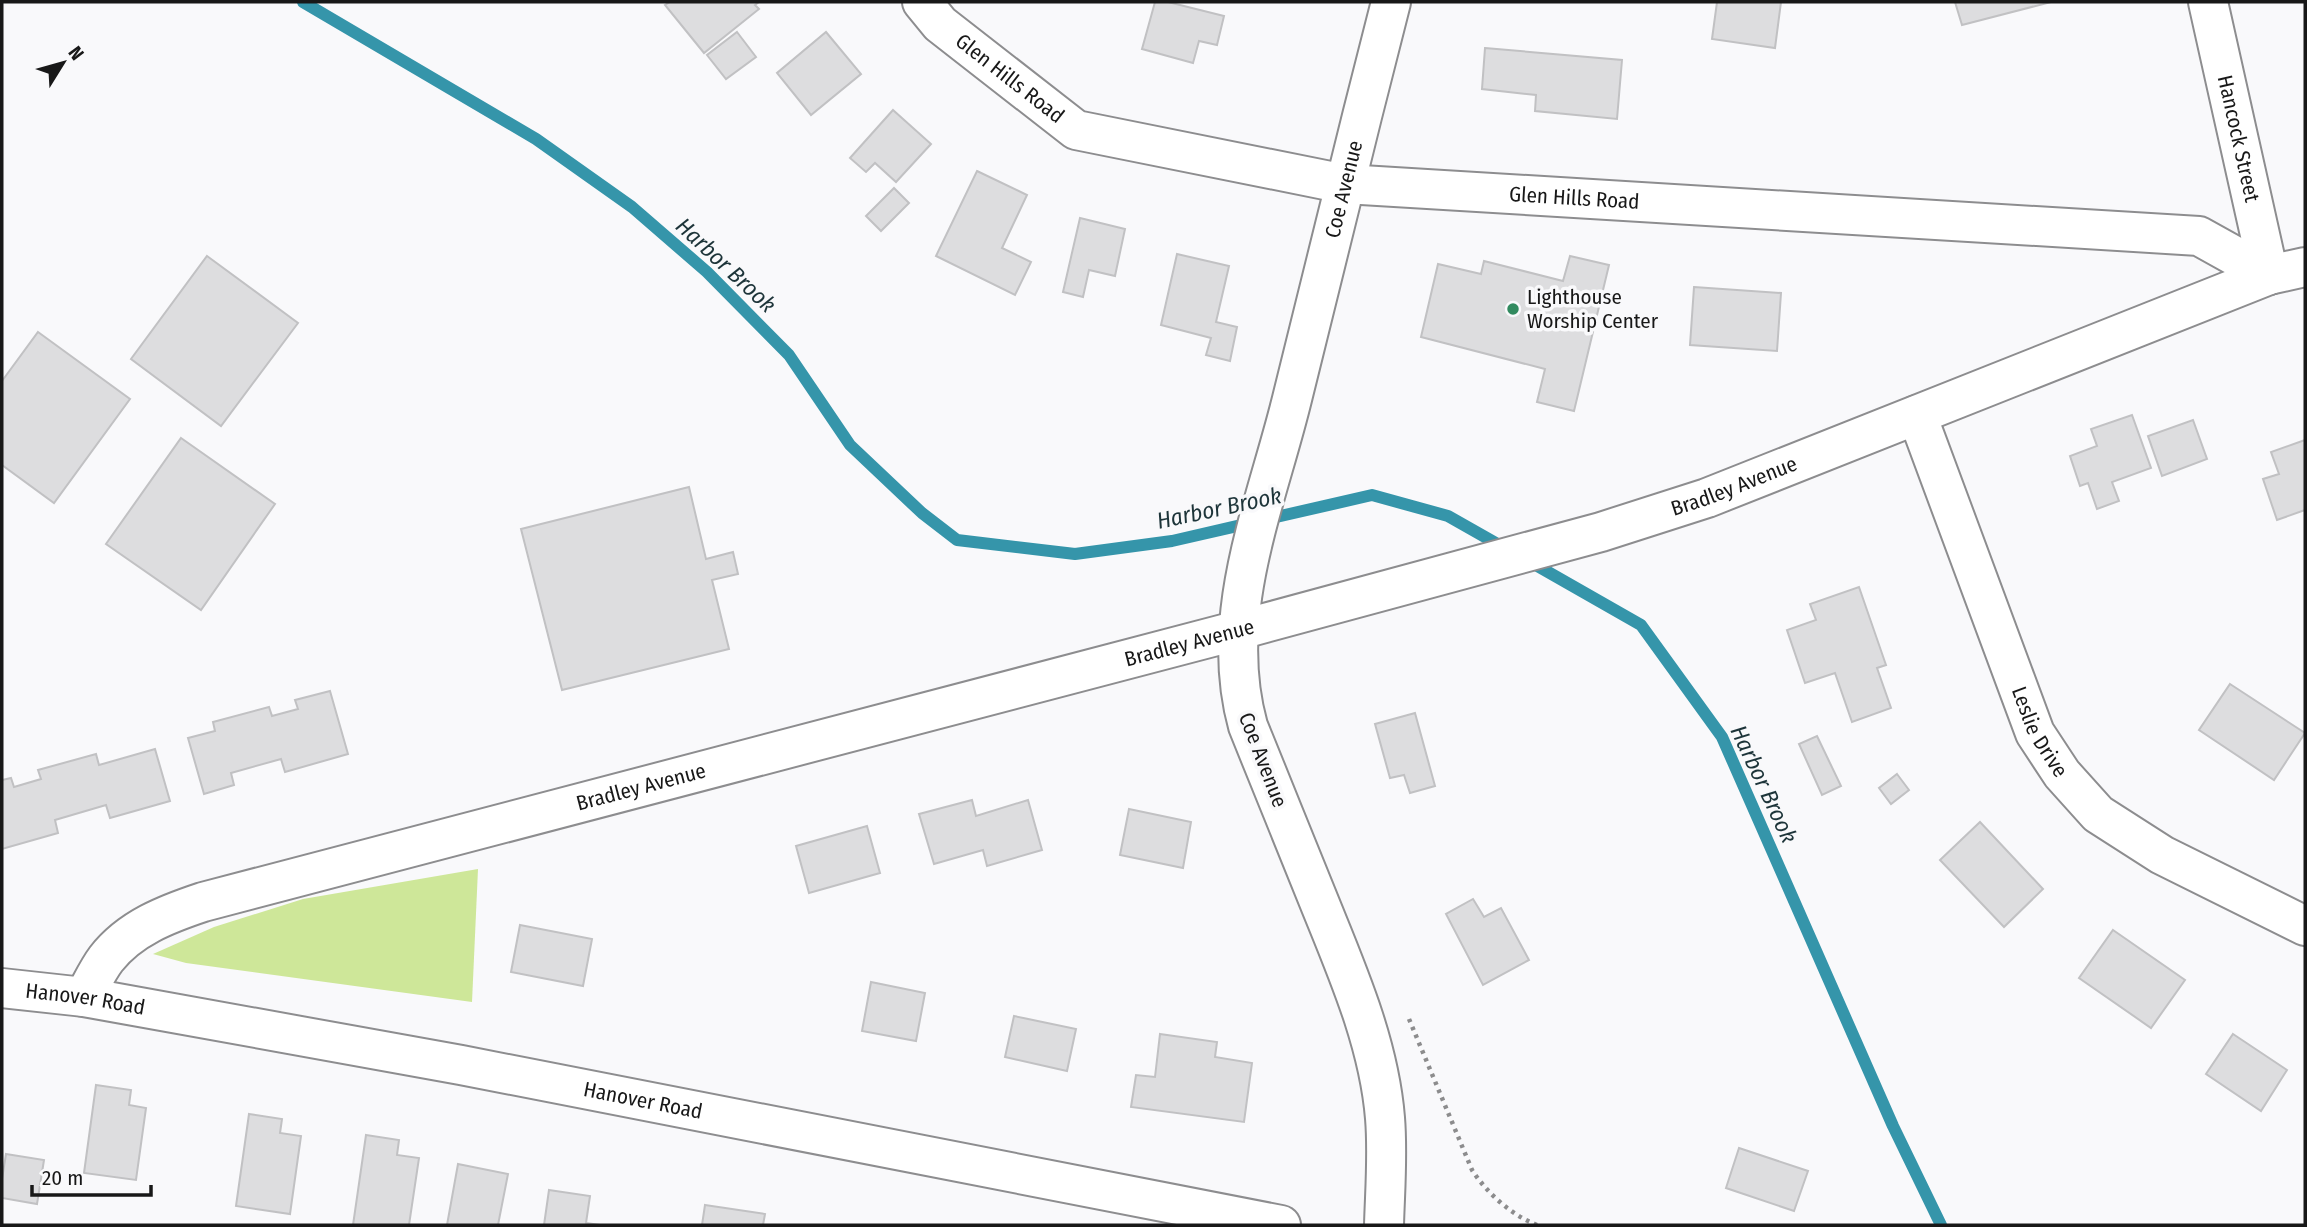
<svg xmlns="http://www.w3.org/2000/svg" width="2307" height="1227" font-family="'Fira Sans Condensed',sans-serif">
<rect width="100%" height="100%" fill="#f9f9fb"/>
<polygon fill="#cee799" points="478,869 472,1002 186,963 153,954 214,927 303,899"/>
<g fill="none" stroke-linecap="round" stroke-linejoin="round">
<g stroke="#3595aa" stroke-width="12">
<polyline points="303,2 536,139 632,207 707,272 789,355 850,445 922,513 957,540 1075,554 1172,541 1372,495 1448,516 1508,550"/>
<polyline points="1527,560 1641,625 1722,737 1893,1126 1941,1225"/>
</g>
</g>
<g fill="#dddddf" stroke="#c1c1c3" stroke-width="2">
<polygon points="670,2 759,2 755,5 759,9 704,53 665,5"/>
<polygon points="1155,2 1168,2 1224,16 1217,45 1199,41 1193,63 1142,49"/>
<polygon points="1717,2 1781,2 1775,48 1712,39"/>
<polygon points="1955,2 2051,2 1962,25"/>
<polygon points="737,32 756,57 726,79 707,55"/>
<polygon points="826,32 861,74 811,115 777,73"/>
<polygon points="1485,48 1622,60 1617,119 1535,111 1536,95 1482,89"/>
<polygon points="893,110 931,144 896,182 875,163 866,172 850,158"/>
<polygon points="977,171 1027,195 1002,248 1031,262 1015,295 936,256"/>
<polygon points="894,188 909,203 881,231 866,216"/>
<polygon points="1080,218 1125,229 1115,276 1089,270 1083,297 1063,292"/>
<polygon points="1177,254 1229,266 1216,322 1237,327 1230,361 1206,355 1211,338 1161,325"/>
<polygon points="207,256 298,323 221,426 131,359"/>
<polygon points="1570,256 1609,265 1574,411 1537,402 1545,369 1421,337 1438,264 1481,274 1484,261 1563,281"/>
<polygon points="1694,287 1781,293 1777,351 1690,345"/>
<polygon points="38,332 130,399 54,503 2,465 2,381"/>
<polygon points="2132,415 2151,468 2112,482 2119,501 2097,509 2088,483 2080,486 2070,456 2097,446 2091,429"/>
<polygon points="2193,420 2207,459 2162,476 2148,436"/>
<polygon points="181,438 275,504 201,610 106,544"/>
<polygon points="2305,440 2305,510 2277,520 2263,479 2279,474 2271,452"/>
<polygon points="689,487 706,559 733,552 738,574 712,580 729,649 562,690 521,529"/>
<polygon points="1859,587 1886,665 1877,668 1891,708 1852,722 1835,673 1805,683 1787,630 1816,620 1810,604"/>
<polygon points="2230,684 2305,733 2274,780 2199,730"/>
<polygon points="330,691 348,754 285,772 281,759 231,773 234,785 204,794 188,738 215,731 213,722 269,707 272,716 298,709 295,700"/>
<polygon points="1415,713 1435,786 1410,793 1404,775 1390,778 1375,724"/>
<polygon points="1817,736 1841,786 1822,795 1799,744"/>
<polygon points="155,749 170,801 110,818 106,805 55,820 58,833 2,849 2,780 11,778 14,787 41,779 38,770 96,754 99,765"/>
<polygon points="1897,774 1909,790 1891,804 1879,788"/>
<polygon points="972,800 976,816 1028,800 1042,850 987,866 983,850 934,864 919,814"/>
<polygon points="1129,809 1191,822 1183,868 1120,855"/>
<polygon points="1980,822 2043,889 2004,927 1940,860"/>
<polygon points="867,826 880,873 809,893 796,846"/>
<polygon points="1473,899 1484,917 1501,908 1529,960 1483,985 1446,914"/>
<polygon points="520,925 592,939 583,986 511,972"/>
<polygon points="2113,930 2185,980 2151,1028 2079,978"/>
<polygon points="871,982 925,993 916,1041 862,1031"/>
<polygon points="1014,1016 1076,1029 1067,1071 1005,1057"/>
<polygon points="1160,1034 1217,1042 1215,1057 1252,1063 1244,1122 1131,1107 1136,1075 1155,1077"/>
<polygon points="2233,1034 2287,1070 2261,1111 2206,1074"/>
<polygon points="96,1085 131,1090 129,1105 146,1108 136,1180 84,1173"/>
<polygon points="249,1114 282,1119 280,1133 301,1136 290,1214 236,1206"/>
<polygon points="366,1135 399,1140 397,1155 419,1158 409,1225 353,1225"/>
<polygon points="1739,1148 1808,1171 1794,1211 1726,1188"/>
<polygon points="6,1154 44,1160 37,1204 2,1198 2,1179"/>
<polygon points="458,1164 508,1174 498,1225 447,1225"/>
<polygon points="549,1190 590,1196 586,1223 600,1225 544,1225"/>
<polygon points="705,1205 765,1214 763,1225 702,1225"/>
</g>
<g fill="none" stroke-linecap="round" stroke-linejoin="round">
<g stroke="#8d8d8f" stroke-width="42">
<g id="minor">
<path id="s1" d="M922 2 940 24 1076 130 1345 184 2199 236 2269 275"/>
<path id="s2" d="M2208 2 2269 275"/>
<path id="s3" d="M1917 415 2035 733 2062 774 2098 814 2162 855 2305 926"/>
<path id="s4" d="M84 997C91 985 97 971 106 959 130 928 167 914 203 902L1239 630 1601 532 1707 498 2269 275 2305 267"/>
<path id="s5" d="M1384 1225C1385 1190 1388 1154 1385 1118 1379 1044 1348 973 1320 904 1296 845 1272 785 1248 726 1217 615 1266 505 1292 399 1325 266 1357 134 1391 2"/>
</g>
</g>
<g stroke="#8d8d8f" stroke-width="42">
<g id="major">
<path id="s6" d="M2 988 84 997 461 1065 1281 1225"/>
</g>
</g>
<path stroke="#8c8c8d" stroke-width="4.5" stroke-dasharray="3.5 5" stroke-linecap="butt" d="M1409 1019 1472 1170C1487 1193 1511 1215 1537 1225"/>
<use href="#minor" stroke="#fff" stroke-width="38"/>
<use href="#major" stroke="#fff" stroke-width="38"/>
</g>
<circle fill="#318a5f" stroke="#f9f9fb" stroke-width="2.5" cx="1513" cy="309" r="7"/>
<g text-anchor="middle" stroke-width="7" stroke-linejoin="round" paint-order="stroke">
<g font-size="21" fill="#181818" stroke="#f9f9fb">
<text dy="7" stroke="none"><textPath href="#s1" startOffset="117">Glen Hills Road</textPath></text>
<text dy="7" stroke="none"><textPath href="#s2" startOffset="140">Hancock Street</textPath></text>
<text dy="7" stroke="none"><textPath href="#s5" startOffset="1074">Coe Avenue</textPath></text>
<text dy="7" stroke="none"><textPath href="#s1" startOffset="705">Glen Hills Road</textPath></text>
<text dy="7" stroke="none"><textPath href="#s4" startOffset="1745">Bradley Avenue</textPath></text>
<text dy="7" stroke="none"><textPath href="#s4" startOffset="1178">Bradley Avenue</textPath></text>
<text dy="7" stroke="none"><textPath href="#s3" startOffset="340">Leslie Drive</textPath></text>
<text transform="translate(1263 760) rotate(69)" y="7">Coe Avenue</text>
<text dy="7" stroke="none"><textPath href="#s4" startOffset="611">Bradley Avenue</textPath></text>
<text dy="7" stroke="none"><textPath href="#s6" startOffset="84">Hanover Road</textPath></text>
<text dy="7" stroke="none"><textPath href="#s6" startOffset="651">Hanover Road</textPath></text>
</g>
<g font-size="21" fill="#181818" stroke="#f9f9fb" text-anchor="start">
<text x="1527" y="304">Lighthouse<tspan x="1527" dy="24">Worship Center</tspan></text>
</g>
<g font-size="23" font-style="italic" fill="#1d3439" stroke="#f9f9fb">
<text transform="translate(726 265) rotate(43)" y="8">Harbor Brook</text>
<text transform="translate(1219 508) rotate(-12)" y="8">Harbor Brook</text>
<text transform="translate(1764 784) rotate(65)" y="8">Harbor Brook</text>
</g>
</g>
<rect width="2307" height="1227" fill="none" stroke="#181818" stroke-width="7"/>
<g transform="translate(63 63) rotate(53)" stroke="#f9f9fb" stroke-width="5" paint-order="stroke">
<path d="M0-5L12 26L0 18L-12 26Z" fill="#181818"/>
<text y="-10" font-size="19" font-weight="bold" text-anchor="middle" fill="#181818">N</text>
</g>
<path d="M32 1185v10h119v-10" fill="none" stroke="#181818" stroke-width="3.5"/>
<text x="42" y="1185" font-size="21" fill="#181818" stroke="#f9f9fb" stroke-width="5" paint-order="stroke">20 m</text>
</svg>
